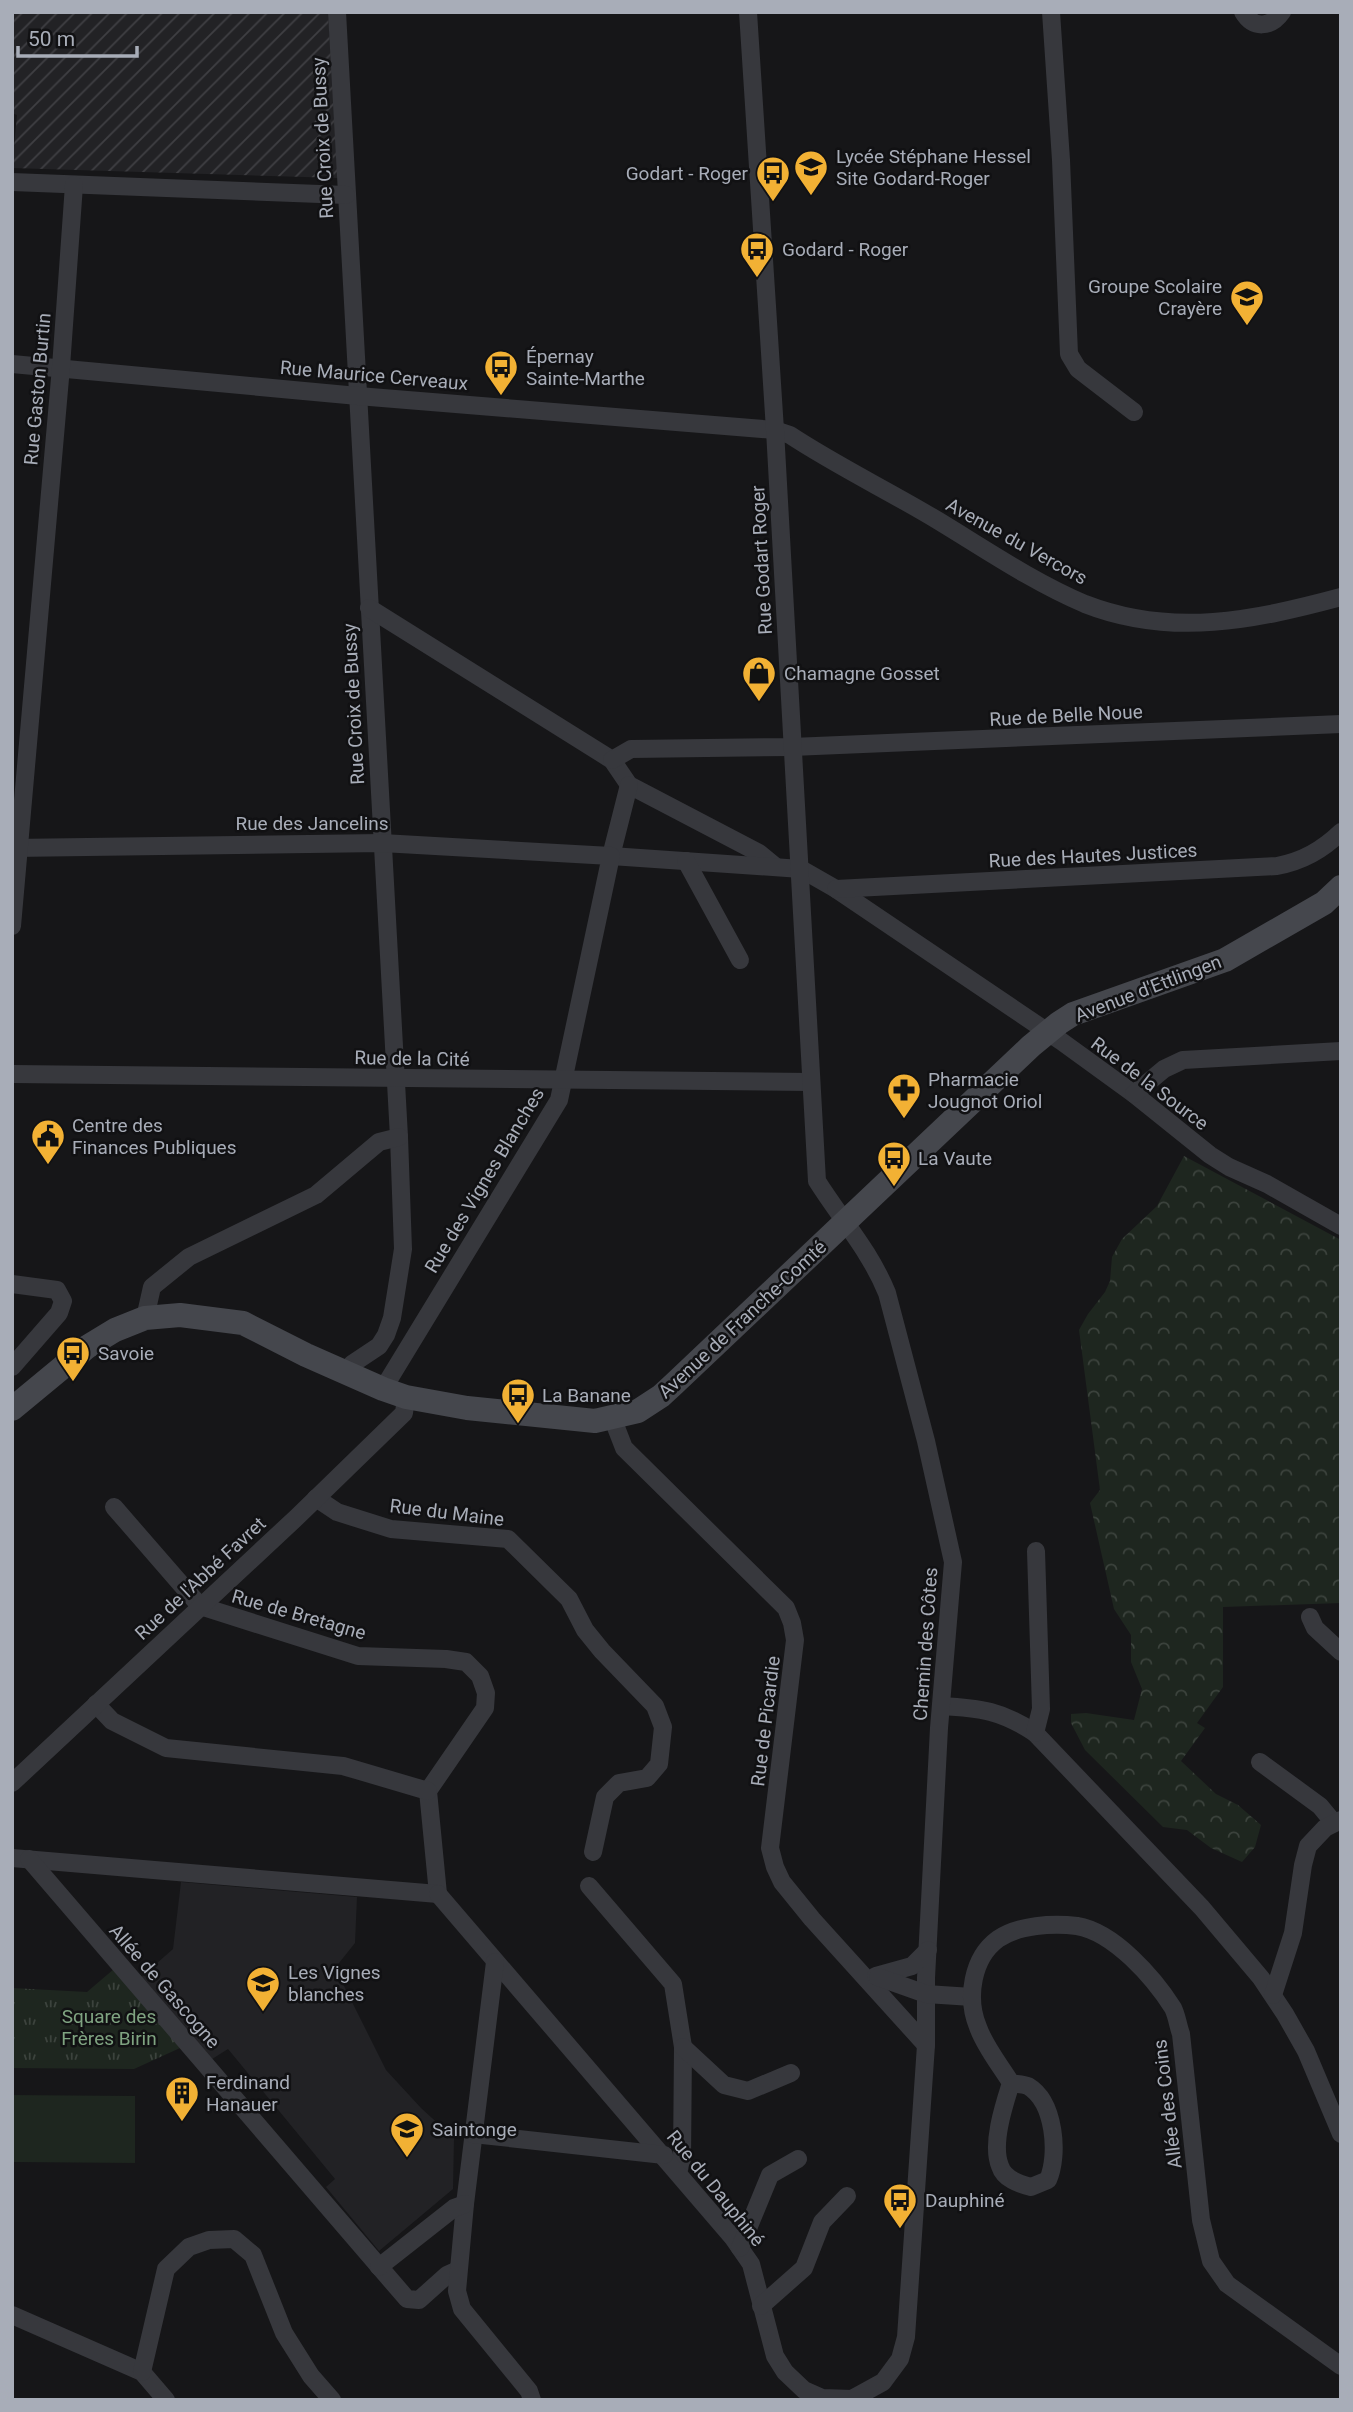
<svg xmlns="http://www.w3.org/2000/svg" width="1353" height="2412" font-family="Roboto,sans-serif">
<defs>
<pattern id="industrial-furrows" width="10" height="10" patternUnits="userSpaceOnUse" patternTransform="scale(1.75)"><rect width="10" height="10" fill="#222225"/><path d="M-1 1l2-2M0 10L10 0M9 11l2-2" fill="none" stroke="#3f3f43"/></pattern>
<pattern id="grass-tufts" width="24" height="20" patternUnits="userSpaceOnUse" patternTransform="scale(1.75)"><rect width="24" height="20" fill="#1e261f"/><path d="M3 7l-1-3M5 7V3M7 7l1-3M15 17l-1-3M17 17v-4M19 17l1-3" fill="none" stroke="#3c433d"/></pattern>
<pattern id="forest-crowns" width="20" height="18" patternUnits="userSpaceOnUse" patternTransform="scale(1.75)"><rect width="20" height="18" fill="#1e261f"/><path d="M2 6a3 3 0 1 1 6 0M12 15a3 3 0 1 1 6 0" fill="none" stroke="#3c433d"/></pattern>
</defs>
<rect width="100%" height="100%" fill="#161618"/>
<polygon fill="#222225" points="181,1882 357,1897 355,1943 335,1968 386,2070 421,2108 454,2138 453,2189 379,2251 326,2187 335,2179 228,2049 209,2061 140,1978 173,1949"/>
<polygon fill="url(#industrial-furrows)" points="12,12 328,12 339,178 12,168 17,115 12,113"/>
<polygon fill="url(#grass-tufts)" points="114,1969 180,2048 134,2069 12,2068 12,1988 87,1992"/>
<polygon fill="url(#forest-crowns)" points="1184,1156 1341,1240 1341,1603 1223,1607 1223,1687 1197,1723 1205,1728 1181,1761 1216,1794 1238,1805 1261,1825 1255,1847 1242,1862 1211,1848 1187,1830 1163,1827 1085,1750 1071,1723 1071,1714 1086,1713 1134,1720 1142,1689 1131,1662 1131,1635 1114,1609 1090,1503 1100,1490 1079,1330 1088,1314 1105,1292 1110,1281 1112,1257 1122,1239 1157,1206"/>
<polygon fill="#1e261f" points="12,2095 135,2096 135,2163 12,2162"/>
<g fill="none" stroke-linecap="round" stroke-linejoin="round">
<g stroke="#37383d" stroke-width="18">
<polyline points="337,12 399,1137 403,1249 392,1318 386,1335 379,1346 352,1364 345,1373"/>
<polyline points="1051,12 1061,160 1069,354 1078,369 1134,412"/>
<path d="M1243 12C1253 29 1271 28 1282 12"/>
<polyline points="12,182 346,195"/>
<path d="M12 364 358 396 775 430 790 435C837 466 889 491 937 520 985 549 1033 582 1085 604 1172 638 1255 620 1341 597"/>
<polyline points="369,608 612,760 629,785 759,853 776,867"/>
<polyline points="612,760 631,749 792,747 1341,724"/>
<polyline points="629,785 611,856 801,869 836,889 1061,1041 1134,1094 1210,1155 1229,1167 1267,1184 1341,1226"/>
<polyline points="12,848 382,843 611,856 559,1100 383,1389"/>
<polyline points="686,861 740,960"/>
<path d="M836 889 1277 866C1303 861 1322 850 1341 832"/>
<polyline points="12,926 61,367 74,185"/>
<polyline points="12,1074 811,1082"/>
<polyline points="1134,1094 1164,1069 1183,1060 1341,1051"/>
<polyline points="12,1284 57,1290 63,1301 59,1313 12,1367"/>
<polyline points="145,1318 152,1287 189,1257 316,1195 379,1142 399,1137"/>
<polyline points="612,1417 624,1448 786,1608 792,1623 795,1640 770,1848 775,1867 782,1882 812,1919 926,2045"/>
<polyline points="316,1498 337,1512 391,1529 508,1539 569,1599 585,1630 602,1651 655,1706 663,1727 659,1764 647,1778 619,1783 605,1797 593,1852"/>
<polyline points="114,1507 200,1606 358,1656 446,1659 466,1662 480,1676 486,1693 485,1708 428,1791 438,1894"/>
<polyline points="1310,1617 1315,1628 1341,1652"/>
<polyline points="96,1704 112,1721 166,1748 343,1766 428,1791"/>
<path d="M941 1706C981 1708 1002 1711 1035 1733L1202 1908 1261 1978 1285 2014 1306 2051 1341 2134"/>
<polyline points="1035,1733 1041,1709 1036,1551"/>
<polyline points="1260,1762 1320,1806 1334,1823"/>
<polyline points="12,1783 297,1517 404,1413 406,1397"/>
<polyline points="12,1858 438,1894"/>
<polyline points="29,1859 407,2299 419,2300 447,2275 458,2270"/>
<polyline points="589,1886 673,1984 683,2047 682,2159 678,2172"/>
<path d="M438 1894 733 2238 751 2264 775 2356 785 2372 804 2390 822 2398 852 2399 883 2382 900 2359 906 2337 926 2045V1978L939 1728 953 1562 926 1441 887 1293C870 1251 841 1219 817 1181L775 430 748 12"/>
<polyline points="495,1962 465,2204 457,2291 462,2309 529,2391 532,2400"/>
<polyline points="876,1976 912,1966 928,1950"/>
<polyline points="878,1977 926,1994 972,1997"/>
<polyline points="1273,1995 1293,1933 1303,1865 1308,1846 1325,1828 1341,1820"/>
<polyline points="683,2047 724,2085 748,2091 791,2073"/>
<path d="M1011 2083C1004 2105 991 2144 1000 2166 1004 2179 1019 2184 1031 2187L1048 2180C1059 2155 1055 2102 1028 2086 1023 2084 1016 2084 1011 2083 1000 2065 985 2047 978 2027 966 1998 972 1958 998 1939 1018 1925 1053 1923 1077 1926 1114 1932 1154 1978 1173 2008 1177 2016 1178 2026 1181 2034L1201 2220 1211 2261 1227 2284 1341 2366"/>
<polyline points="473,2134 664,2155"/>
<polyline points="740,2248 770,2175 798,2159"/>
<polyline points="379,2267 454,2208 465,2204"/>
<polyline points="761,2306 804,2268 822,2222 847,2196"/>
<polyline points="12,2315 142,2372 166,2400"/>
<polyline points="142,2372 166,2269 189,2247 209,2240 234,2239 253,2255 284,2333 311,2376 332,2400"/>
</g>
<polyline stroke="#45474d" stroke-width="24" points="12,1409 87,1347 115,1330 145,1318 180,1315 243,1323 306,1355 383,1389 406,1397 467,1408 595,1421 638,1411 661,1396 674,1384 1031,1046 1059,1023 1073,1014 1225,960 1324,903 1341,887"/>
</g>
<defs>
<g id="school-pin" transform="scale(1.75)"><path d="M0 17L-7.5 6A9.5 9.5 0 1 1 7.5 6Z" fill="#f2b134" stroke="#111113"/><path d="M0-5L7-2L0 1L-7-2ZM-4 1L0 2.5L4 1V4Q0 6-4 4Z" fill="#111"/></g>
<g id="bus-pin" transform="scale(1.75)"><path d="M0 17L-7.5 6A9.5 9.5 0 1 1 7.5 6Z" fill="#f2b134" stroke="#111113"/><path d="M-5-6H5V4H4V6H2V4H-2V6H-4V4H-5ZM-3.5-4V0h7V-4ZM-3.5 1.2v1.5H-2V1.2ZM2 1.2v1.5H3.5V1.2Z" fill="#111"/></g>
<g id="shop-pin" transform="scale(1.75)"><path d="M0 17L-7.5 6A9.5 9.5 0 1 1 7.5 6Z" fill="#f2b134" stroke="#111113"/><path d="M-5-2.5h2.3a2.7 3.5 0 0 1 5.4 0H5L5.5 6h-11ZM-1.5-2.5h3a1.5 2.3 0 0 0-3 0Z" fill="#111"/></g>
<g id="pharmacy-pin" transform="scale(1.75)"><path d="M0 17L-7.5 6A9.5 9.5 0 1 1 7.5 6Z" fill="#f2b134" stroke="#111113"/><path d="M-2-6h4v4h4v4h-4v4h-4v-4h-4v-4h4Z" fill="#111"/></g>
<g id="civic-pin" transform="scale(1.75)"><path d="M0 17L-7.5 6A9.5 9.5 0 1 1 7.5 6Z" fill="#f2b134" stroke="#111113"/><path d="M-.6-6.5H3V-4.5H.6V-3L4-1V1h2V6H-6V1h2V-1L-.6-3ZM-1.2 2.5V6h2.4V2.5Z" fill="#111"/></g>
<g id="building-pin" transform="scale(1.75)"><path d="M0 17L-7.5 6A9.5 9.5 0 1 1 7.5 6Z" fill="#f2b134" stroke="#111113"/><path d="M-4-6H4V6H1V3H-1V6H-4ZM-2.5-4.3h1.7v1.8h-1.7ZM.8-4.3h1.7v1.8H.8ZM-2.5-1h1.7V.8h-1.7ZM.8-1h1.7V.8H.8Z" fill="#111"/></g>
</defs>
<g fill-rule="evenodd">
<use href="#school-pin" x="811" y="167"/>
<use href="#bus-pin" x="773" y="173"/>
<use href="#bus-pin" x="757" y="249"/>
<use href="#school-pin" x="1247" y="297"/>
<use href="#bus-pin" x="501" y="367"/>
<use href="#shop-pin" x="759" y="673"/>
<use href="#pharmacy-pin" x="904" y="1090"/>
<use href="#civic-pin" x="48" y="1136"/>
<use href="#bus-pin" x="894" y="1158"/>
<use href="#bus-pin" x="73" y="1353"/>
<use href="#bus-pin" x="518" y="1395"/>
<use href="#school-pin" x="263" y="1983"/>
<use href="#building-pin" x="182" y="2093"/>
<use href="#school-pin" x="407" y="2129"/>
<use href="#bus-pin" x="900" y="2200"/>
</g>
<g text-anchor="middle" stroke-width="5" stroke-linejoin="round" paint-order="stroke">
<g font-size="19" fill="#a8adb8" stroke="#111113">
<text transform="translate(322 138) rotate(-93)" y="7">Rue Croix de Bussy</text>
<text transform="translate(374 375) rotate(5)" y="7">Rue Maurice Cerveaux</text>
<text transform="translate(37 389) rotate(-85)" y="7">Rue Gaston Burtin</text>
<text transform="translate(1017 541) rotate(29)" y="7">Avenue du Vercors</text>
<text transform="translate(761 560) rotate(-93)" y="7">Rue Godart Roger</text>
<text transform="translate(353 704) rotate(-93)" y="7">Rue Croix de Bussy</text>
<text transform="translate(1066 715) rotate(-3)" y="7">Rue de Belle Noue</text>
<text x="312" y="830">Rue des Jancelins</text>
<text transform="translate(1093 855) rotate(-3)" y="7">Rue des Hautes Justices</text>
<text transform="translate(1148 988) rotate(-21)" y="7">Avenue d'Ettlingen</text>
<text transform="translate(412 1058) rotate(1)" y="7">Rue de la Cité</text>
<text transform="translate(1150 1083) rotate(37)" y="7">Rue de la Source</text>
<text transform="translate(484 1180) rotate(-59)" y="7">Rue des Vignes Blanches</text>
<text transform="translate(742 1319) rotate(-43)" y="7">Avenue de Franche-Comté</text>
<text transform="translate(447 1512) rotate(7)" y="7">Rue du Maine</text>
<text transform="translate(200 1578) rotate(-43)" y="7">Rue de l'Abbé Favret</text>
<text transform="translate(299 1614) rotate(16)" y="7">Rue de Bretagne</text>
<text transform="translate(925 1644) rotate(-86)" y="7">Chemin des Côtes</text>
<text transform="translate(765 1721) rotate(-83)" y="7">Rue de Picardie</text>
<text transform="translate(165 1986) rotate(49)" y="7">Allée de Gascogne</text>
<text transform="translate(1167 2104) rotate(-97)" y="7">Allée des Coins</text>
<text transform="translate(716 2188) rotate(51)" y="7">Rue du Dauphiné</text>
</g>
<g font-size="19" fill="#a8adb8" stroke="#111113" text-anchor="start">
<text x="836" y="163">Lycée Stéphane Hessel<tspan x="836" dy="22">Site Godard-Roger</tspan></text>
<text x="748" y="180" text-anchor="end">Godart - Roger</text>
<text x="782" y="256">Godard - Roger</text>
<text x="1222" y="293" text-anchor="end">Groupe Scolaire<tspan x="1222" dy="22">Crayère</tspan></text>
<text x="526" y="363">Épernay<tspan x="526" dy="22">Sainte-Marthe</tspan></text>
<text x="784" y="680">Chamagne Gosset</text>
<text x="928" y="1086">Pharmacie<tspan x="928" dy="22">Jougnot Oriol</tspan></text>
<text x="72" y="1132">Centre des<tspan x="72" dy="22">Finances Publiques</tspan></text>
<text x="918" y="1165">La Vaute</text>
<text x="98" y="1360">Savoie</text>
<text x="542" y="1402">La Banane</text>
<text x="288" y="1979">Les Vignes<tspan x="288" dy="22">blanches</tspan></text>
<text x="206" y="2089">Ferdinand<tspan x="206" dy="22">Hanauer</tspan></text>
<text x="432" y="2136">Saintonge</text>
<text x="925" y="2207">Dauphiné</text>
</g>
<g font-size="19" fill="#7fa381" stroke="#111113">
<text x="109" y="2023">Square des<tspan x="109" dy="22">Frères Birin</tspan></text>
</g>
</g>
<rect width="1353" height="2412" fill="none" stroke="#a8adb8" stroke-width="28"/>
<path d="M18 46v10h119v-10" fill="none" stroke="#a8adb8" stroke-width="3.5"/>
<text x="28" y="46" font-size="21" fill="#a8adb8" stroke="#111113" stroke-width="5" paint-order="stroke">50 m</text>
</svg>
